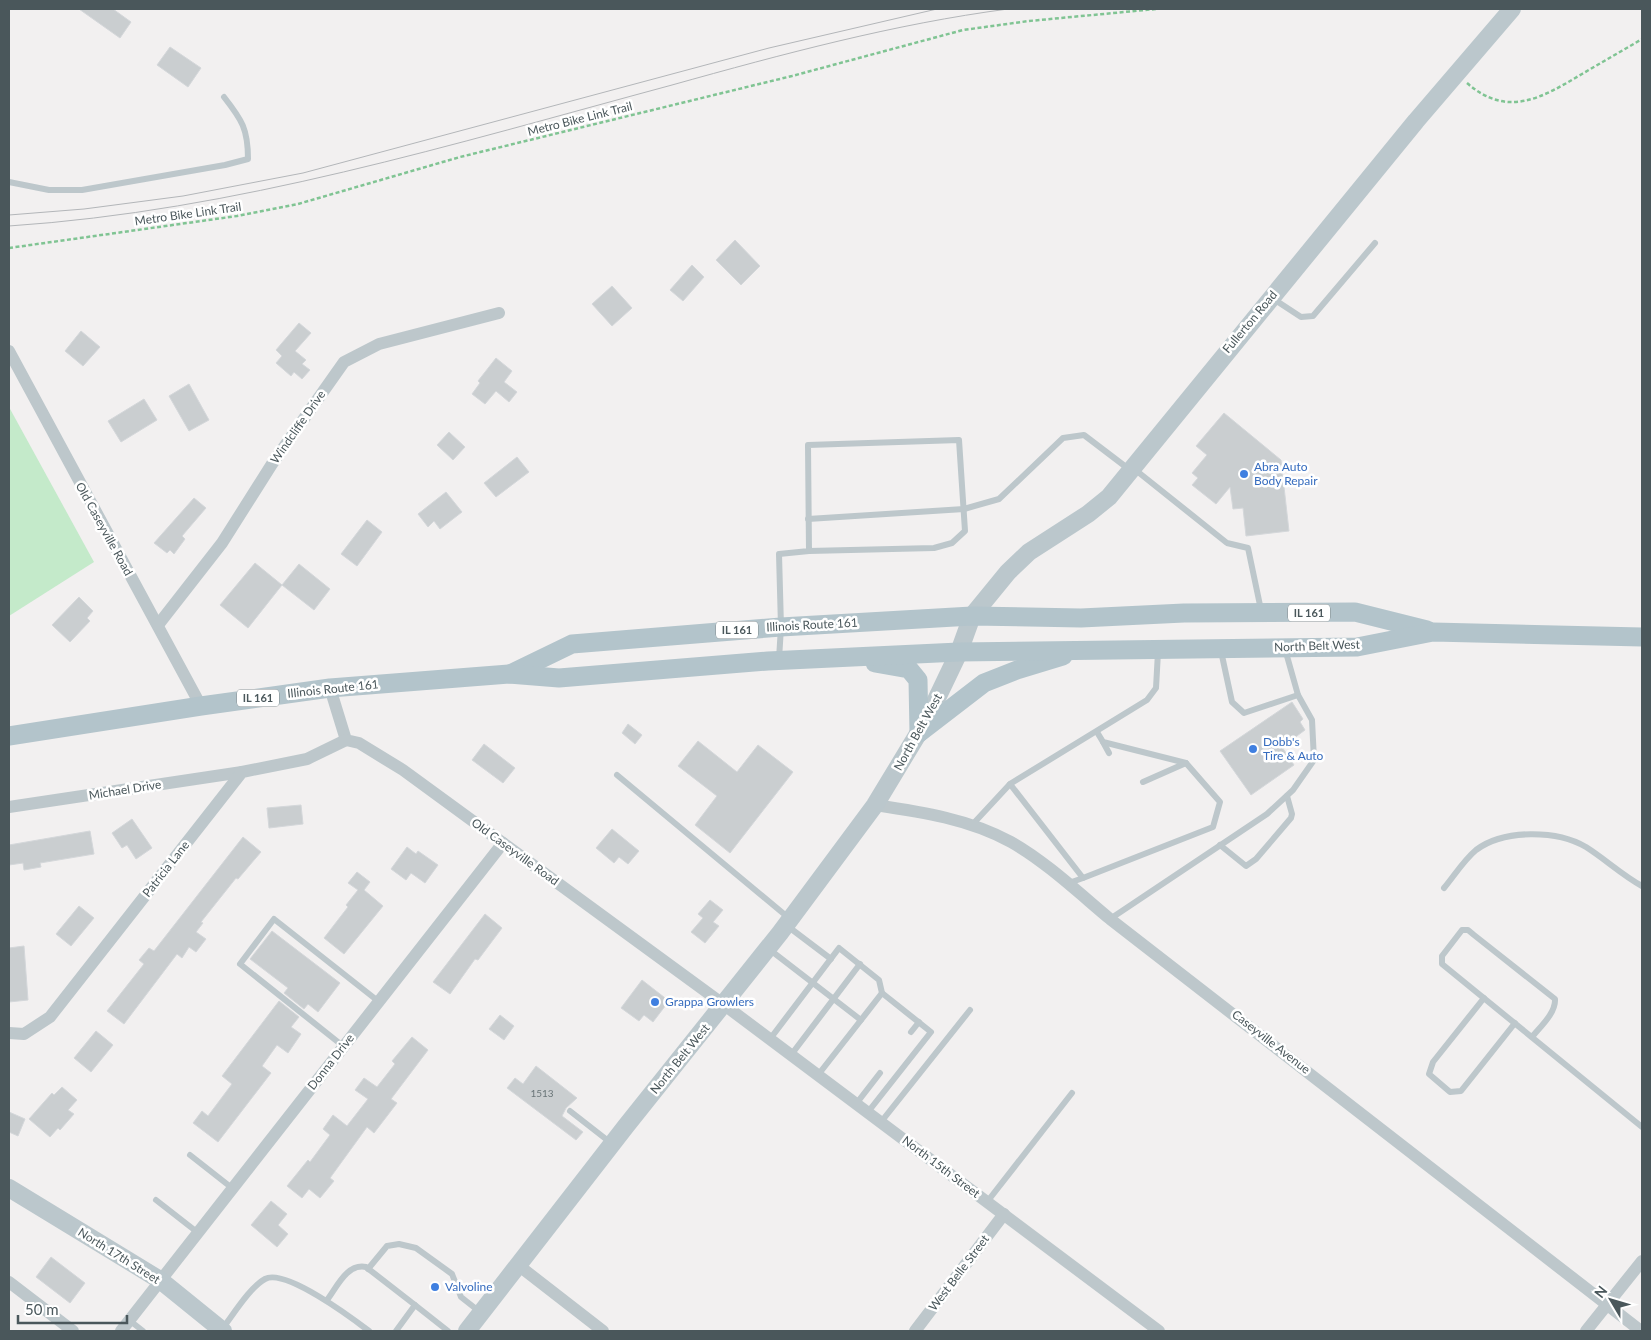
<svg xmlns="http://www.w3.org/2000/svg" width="1651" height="1340" font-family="Lato,sans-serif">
<rect width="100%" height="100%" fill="#f2f0f0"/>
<polygon fill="#c4eaca" points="9,407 94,562 9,616"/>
<g fill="#caced0" stroke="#d4d7da">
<polygon points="79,9 113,9 131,22 120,38"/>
<polygon points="170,47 201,68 188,87 157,65"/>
<polygon points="735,240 760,266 741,285 716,260"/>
<polygon points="692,265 704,277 683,301 670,290"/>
<polygon points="612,286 632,308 612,326 592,304"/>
<polygon points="299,323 311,333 295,351 306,360 302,364 310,370 302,379 294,372 291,376 276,363 282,356 276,350"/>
<polygon points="81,331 100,347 83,366 65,351"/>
<polygon points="496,358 512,371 504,382 517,392 509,402 496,391 485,404 472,394 480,383 478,381"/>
<polygon points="189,384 209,420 189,431 169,396"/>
<polygon points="144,399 157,420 121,442 108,421"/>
<polygon points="1224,413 1281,460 1289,531 1246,536 1243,508 1233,509 1230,487 1216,504 1192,485 1198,478 1192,473 1207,455 1196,446"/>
<polygon points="449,432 465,447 453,460 437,445"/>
<polygon points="517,457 529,472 496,497 484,483"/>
<polygon points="446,492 462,512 440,529 434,521 428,527 418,514"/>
<polygon points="194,498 206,508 182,536 185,539 174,554 170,550 167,553 154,543"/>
<polygon points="367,520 382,532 357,566 341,554"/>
<polygon points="255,563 282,585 299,564 330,589 314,610 282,585 248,628 220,605"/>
<polygon points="79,597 93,611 87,618 90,621 70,642 52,625"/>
<polygon points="1292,702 1303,719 1300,722 1305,730 1282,747 1294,765 1251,795 1220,751"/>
<polygon points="628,724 642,735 635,744 622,733"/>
<polygon points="698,741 737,772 758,745 793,772 730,853 695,825 717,796 678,766"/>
<polygon points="484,744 515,768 503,783 472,760"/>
<polygon points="301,805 303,824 269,828 267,808"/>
<polygon points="132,819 152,848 136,859 127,845 122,848 112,833"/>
<polygon points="612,829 639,851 628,864 619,857 614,863 596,848"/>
<polygon points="90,831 94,854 40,863 41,867 24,870 23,863 9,865 9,845"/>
<polygon points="243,837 261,852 238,879 236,878 201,922 203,923 196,932 206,939 196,952 189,947 182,958 177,954 124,1024 107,1011 144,964 139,960 149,948 154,951"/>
<polygon points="407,847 416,854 418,851 438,865 425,883 411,873 406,880 391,869"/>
<polygon points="357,872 370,882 364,890 383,906 344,954 324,938 348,907 346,905 358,890 348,883"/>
<polygon points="710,900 723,910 713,922 719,926 705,943 691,932 703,918 698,914"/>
<polygon points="79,906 94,918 71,946 56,934"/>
<polygon points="485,914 502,928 478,960 475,959 450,994 433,982"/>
<polygon points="272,931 340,983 318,1012 308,1004 304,1009 284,993 288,988 250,959"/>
<polygon points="24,946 28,1000 9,1002 9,948"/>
<polygon points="642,980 669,1001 653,1022 644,1015 639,1021 621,1008"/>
<polygon points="279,1001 299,1017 291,1027 301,1034 288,1053 277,1045 262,1066 271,1073 218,1142 193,1123 202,1111 208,1116 232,1084 222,1076"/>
<polygon points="500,1015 514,1026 504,1040 489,1029"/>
<polygon points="96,1031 113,1045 91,1072 74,1058"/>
<polygon points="412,1037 428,1050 391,1099 397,1103 374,1133 367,1127 330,1178 334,1181 320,1198 309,1189 302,1198 287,1186 308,1160 310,1162 330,1135 323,1129 333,1115 347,1126 368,1099 355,1090 364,1078 377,1087 395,1064 392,1061"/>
<polygon points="536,1066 577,1098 566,1108 562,1116 583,1132 576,1140 507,1088 515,1078 523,1084"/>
<polygon points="62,1087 77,1100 68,1110 74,1114 60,1130 58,1128 50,1137 29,1119 52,1093 54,1095"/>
<polygon points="9,1112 25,1119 18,1136 9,1132"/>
<polygon points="271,1201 287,1214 278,1225 288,1234 277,1247 251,1225"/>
<polygon points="51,1257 85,1283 70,1303 36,1277"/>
</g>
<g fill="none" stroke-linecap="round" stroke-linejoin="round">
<g stroke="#80c493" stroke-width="2.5" stroke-dasharray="4 2.5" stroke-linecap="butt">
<path d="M1467 83C1508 119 1543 97 1582 74 1602 62 1622 51 1642 39"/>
<polyline points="9,248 237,216 298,204 460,157 792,76 963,30 1029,21 1156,9"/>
</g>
<g stroke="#bdc7cb" stroke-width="6">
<path d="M9 182 49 190H82L225 165 248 159C248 129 242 120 224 97"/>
<polyline points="1272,298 1301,317 1313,316 1375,243"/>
<polyline points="1133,468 1227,543 1248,548 1261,610"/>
<polyline points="808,519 964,509 999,499 1063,438 1084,435 1130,470"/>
<polyline points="1221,651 1232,702 1244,713 1298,695"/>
<polyline points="779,659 781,627 779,554 809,551 808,445 959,440 965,531 952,543 934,548 809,551"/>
<polyline points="1103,742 1109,753"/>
<polyline points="617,775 790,919"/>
<polyline points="1143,782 1186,763"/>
<polyline points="1010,784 1083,878 1069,883"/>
<polyline points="972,825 1010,784 1147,700 1156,688 1158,652"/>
<polyline points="1220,845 1246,866 1256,859 1291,818 1292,814 1287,796"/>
<polyline points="1083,878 1213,827 1220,802 1186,763 1103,742 1097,732"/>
<path d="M1444 888C1454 876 1464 860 1476 850 1504 829 1557 830 1586 847 1605 859 1622 875 1642 886"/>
<polyline points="1110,919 1267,814 1293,790 1314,760 1312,720 1298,695 1285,649"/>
<polyline points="786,925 831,959"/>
<polyline points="769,949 861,1020 818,1075"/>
<polyline points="1484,998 1433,1062 1429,1074 1450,1092 1461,1091 1515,1023"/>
<polyline points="861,1020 882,993 931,1032 868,1112"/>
<polyline points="911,1032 919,1022"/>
<path d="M1532 1037C1540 1027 1556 1013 1555 999L1474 935 1468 930H1462L1442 956V964L1642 1127"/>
<polyline points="770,1039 839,948 879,980 882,993"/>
<polyline points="343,1046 240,964 274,919 378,1001"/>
<polyline points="791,1055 860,964"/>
<polyline points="856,1104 880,1073"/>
<polyline points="570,1111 611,1143"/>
<polyline points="881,1122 970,1010"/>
<polyline points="190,1155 232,1188"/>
<polyline points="156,1200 197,1232"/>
<polyline points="987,1202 1072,1093"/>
<polyline points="368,1269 387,1246 399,1244 416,1248 452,1274 461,1297 480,1312"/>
<path d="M327 1300C337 1287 347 1263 366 1267L415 1305"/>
<polyline points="129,1320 143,1331"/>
<path d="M222 1329C233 1315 250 1287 265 1279 285 1268 352 1318 369 1331"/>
<polyline points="396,1331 415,1305 448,1331"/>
</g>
<g stroke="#bdc7cb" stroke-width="12">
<polyline points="9,351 201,706"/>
<polyline points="158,625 222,543 272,464 344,362 379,344 499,313"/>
<polyline points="330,688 346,740 359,743 403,770 723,1004 1159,1331"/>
<path d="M875 805C922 812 969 819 1011 842 1045 861 1080 894 1110 919L1641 1331"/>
<polyline points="9,807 242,772"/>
<polyline points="9,1033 24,1034 50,1017 242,772 307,759 346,740"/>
<polyline points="518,1265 603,1331"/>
<polyline points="9,1282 73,1331"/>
<polyline points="121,1331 503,843"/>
<polyline points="915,1331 1004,1214"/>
<polyline points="1586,1331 1642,1261"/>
</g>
<g stroke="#bbc7cc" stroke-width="18">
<polyline points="9,1188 160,1280 223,1331"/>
<polyline points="467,1331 626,1126 780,933 875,805 927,719 959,652 972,616 1008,572 1029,552 1088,514 1109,497 1416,121 1512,9"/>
</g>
<g stroke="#b3c4cb" stroke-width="19">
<polyline points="875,663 909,669 918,680 919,733"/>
<polyline points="510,674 572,644 781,627 972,616 1081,618 1184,613 1355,612 1427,630"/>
<polyline points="919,733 984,683 1017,670 1063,656"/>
<polyline points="9,736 201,706 330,688 509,674 559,678 768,661 959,652 1357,647 1433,632 1642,637"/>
</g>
<g stroke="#b3b6b9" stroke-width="1">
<polyline points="9,215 84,209 183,196 303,173 769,48 937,9"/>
<path d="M9 226C236 211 453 144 672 85 783 54 894 24 1008 9"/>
</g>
</g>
<g fill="#3f7fe0" stroke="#fff" stroke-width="2">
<circle cx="1244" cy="474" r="5"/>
<circle cx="1253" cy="749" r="5"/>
<circle cx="655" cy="1002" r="5"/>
<circle cx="435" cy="1287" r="5"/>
</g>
<g text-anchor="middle" stroke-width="5" stroke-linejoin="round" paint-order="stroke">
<g font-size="10" fill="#6a7578">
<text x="542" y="1097">1513</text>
</g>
<g fill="#fff" stroke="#80898c" stroke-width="1">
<rect x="1288" y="604.5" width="42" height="17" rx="4"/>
<rect x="716" y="621.5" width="42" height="17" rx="4"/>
<rect x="237" y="689.5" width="42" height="17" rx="4"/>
</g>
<g font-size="11" font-weight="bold" fill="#4a575b">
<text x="1309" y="617">IL 161</text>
<text x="737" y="634">IL 161</text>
<text x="258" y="702">IL 161</text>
</g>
<g font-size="12" fill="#4a575b" stroke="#fff">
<text transform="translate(580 119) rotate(-14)" y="4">Metro Bike Link Trail</text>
<text transform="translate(188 214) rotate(-8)" y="4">Metro Bike Link Trail</text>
<text transform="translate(1250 322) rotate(-50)" y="4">Fullerton Road</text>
<text transform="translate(298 427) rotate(-55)" y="4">Windcliffe Drive</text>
<text transform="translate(104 529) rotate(61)" y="4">Old Caseyville Road</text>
<text transform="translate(812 625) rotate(-3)" y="4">Illinois Route 161</text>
<text transform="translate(1317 646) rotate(-2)" y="4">North Belt West</text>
<text transform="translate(333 689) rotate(-6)" y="4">Illinois Route 161</text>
<text transform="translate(918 732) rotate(-61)" y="4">North Belt West</text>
<text transform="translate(125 790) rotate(-9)" y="4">Michael Drive</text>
<text transform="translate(515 852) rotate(36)" y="4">Old Caseyville Road</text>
<text transform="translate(166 869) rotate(-52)" y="4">Patricia Lane</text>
<text transform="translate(1271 1042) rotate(38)" y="4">Caseyville Avenue</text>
<text transform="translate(680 1059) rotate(-51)" y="4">North Belt West</text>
<text transform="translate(331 1062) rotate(-52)" y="4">Donna Drive</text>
<text transform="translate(941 1167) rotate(37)" y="4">North 15th Street</text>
<text transform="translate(119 1256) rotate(32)" y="4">North 17th Street</text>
<text transform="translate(959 1273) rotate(-53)" y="4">West Belle Street</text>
</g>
<g font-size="12" fill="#366cbe" stroke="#fff" text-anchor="start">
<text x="1254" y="471">Abra Auto<tspan x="1254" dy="14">Body Repair</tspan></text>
<text x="1263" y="746">Dobb's<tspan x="1263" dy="14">Tire &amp; Auto</tspan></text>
<text x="665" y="1006">Grappa Growlers</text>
<text x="445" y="1291">Valvoline</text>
</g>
</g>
<rect width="1651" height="1340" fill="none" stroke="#4a575b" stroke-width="20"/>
<g transform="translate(1611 1300) rotate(308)" stroke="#ffffff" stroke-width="4" paint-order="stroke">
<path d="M0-4L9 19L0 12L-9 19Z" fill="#4a575b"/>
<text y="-8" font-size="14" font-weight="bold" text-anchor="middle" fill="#4a575b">N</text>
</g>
<path d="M18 1315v8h109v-8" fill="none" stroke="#4a575b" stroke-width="2.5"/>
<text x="25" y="1315" font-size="15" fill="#4a575b" stroke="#ffffff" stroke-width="4" paint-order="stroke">50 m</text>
</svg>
